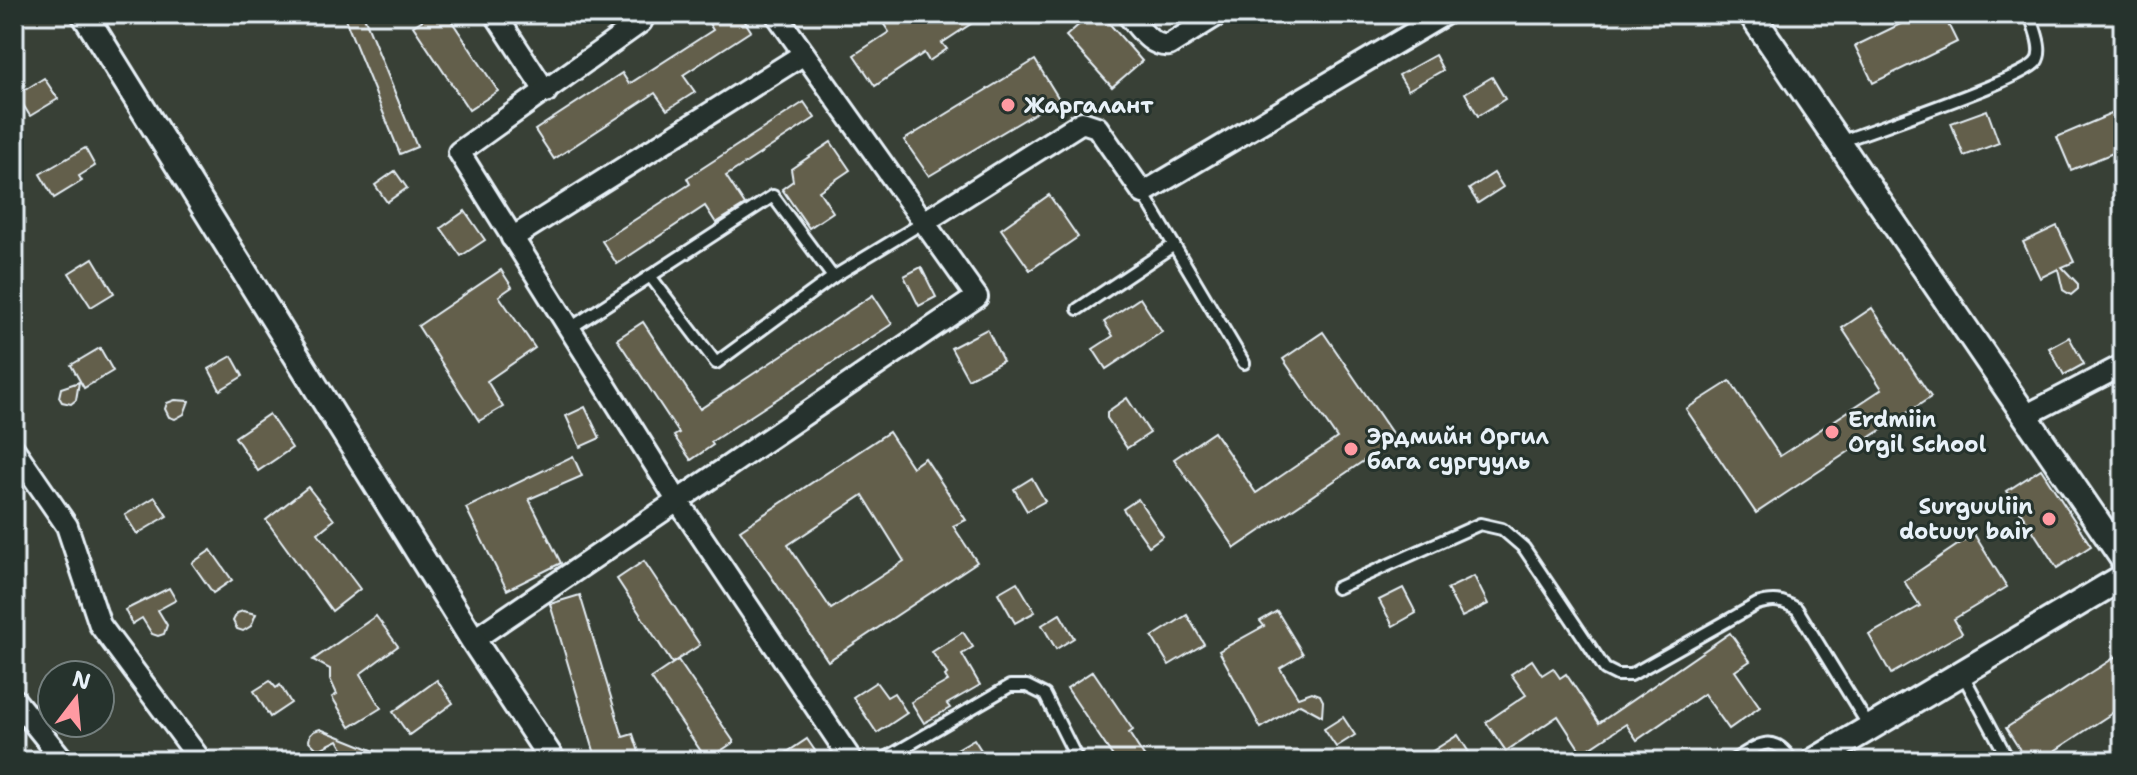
<svg xmlns="http://www.w3.org/2000/svg" width="2137" height="775" font-family="'Shantell Sans',sans-serif">
<rect width="100%" height="100%" fill="#384036"/>
<filter id="ink" filterUnits="userSpaceOnUse"><feTurbulence type="fractalNoise" baseFrequency=".0125" numOctaves="2"/><feDisplacementMap in="SourceGraphic" scale="16" xChannelSelector="R" yChannelSelector="G"/><feConvolveMatrix kernelMatrix="1 2 1 2 8 2 1 2 1" color-interpolation-filters="sRGB"/></filter>
<g filter="url(#ink)">
<g fill="#635f4c" stroke="#e8f1f8" stroke-width="2" fill-rule="evenodd">
<polygon points="356,14 363,14 417,147 400,154 345,19"/>
<polygon points="433,14 447,14 498,91 469,110 413,26"/>
<polygon points="703,14 740,14 751,31 683,75 695,92 667,110 655,93 554,159 535,130 622,73 629,84 713,30"/>
<polygon points="877,14 986,14 942,43 947,49 929,61 924,53 875,86 854,55 889,32"/>
<polygon points="1091,14 1101,14 1142,61 1112,87 1066,36"/>
<polygon points="1921,14 1943,14 1957,42 1873,83 1855,46"/>
<polygon points="1435,55 1443,70 1408,90 1399,75"/>
<polygon points="1035,60 1059,99 929,176 904,140"/>
<polygon points="1492,77 1505,99 1478,116 1465,93"/>
<polygon points="44,78 58,99 30,116 17,95"/>
<polygon points="804,102 815,118 726,176 745,205 716,223 705,206 617,264 602,241 690,184 687,178"/>
<polygon points="2123,109 2123,149 2071,170 2057,137"/>
<polygon points="1987,110 1999,143 1964,156 1951,123"/>
<polygon points="831,142 850,170 819,191 833,212 809,228 782,189 793,181 791,169"/>
<polygon points="85,148 95,166 79,176 82,181 54,198 40,174"/>
<polygon points="395,171 407,188 387,202 375,185"/>
<polygon points="1494,173 1503,187 1478,203 1469,189"/>
<polygon points="1049,195 1078,237 1030,270 1001,229"/>
<polygon points="465,211 485,240 461,256 441,228"/>
<polygon points="2057,226 2074,262 2062,267 2078,284 2078,289 2071,295 2063,290 2058,269 2040,278 2023,242"/>
<polygon points="93,258 114,293 91,307 69,273"/>
<polygon points="921,267 936,297 919,306 904,276"/>
<polygon points="501,270 512,287 499,296 535,348 487,381 503,407 479,421 418,326"/>
<polygon points="873,295 892,324 711,442 713,445 691,460 674,436 679,433 617,339 643,322 700,409"/>
<polygon points="1140,298 1162,332 1106,369 1093,349 1113,336 1104,322"/>
<polygon points="1872,308 1931,397 1756,513 1686,409 1730,381 1780,456 1882,389 1842,328"/>
<polygon points="987,329 1003,361 968,379 951,348"/>
<polygon points="1323,332 1396,439 1235,548 1174,459 1214,432 1256,493 1337,438 1283,359"/>
<polygon points="2069,337 2084,364 2064,375 2049,348"/>
<polygon points="100,348 113,371 84,388 71,365"/>
<polygon points="232,356 243,376 220,390 209,369"/>
<polygon points="79,382 76,400 71,404 62,402 59,397 61,388"/>
<polygon points="1127,398 1150,433 1127,448 1107,418 1107,412"/>
<polygon points="175,400 189,401 184,414 175,419 169,417 165,409 167,403"/>
<polygon points="585,407 600,438 580,447 566,416"/>
<polygon points="269,414 292,448 258,471 235,437"/>
<path d="M889 432 912 467 925 458 966 520 953 526 977 562 828 661 740 530ZM863 495 904 561 831 609 788 545Z"/>
<polygon points="573,456 582,476 529,499 561,563 507,590 466,508"/>
<polygon points="2041,469 2091,546 2057,568 2007,491"/>
<polygon points="1032,478 1045,501 1027,511 1014,489"/>
<polygon points="308,487 334,520 318,533 360,589 332,611 266,520"/>
<polygon points="155,497 167,516 137,534 125,515"/>
<polygon points="1138,499 1163,536 1149,546 1123,509"/>
<polygon points="1974,534 2007,587 1954,619 1962,633 1891,674 1869,635 1920,606 1904,581"/>
<polygon points="211,550 232,580 213,593 192,563"/>
<polygon points="644,561 700,645 672,663 617,579"/>
<polygon points="1474,576 1488,604 1462,617 1447,589"/>
<polygon points="1017,582 1035,612 1015,623 998,593"/>
<polygon points="169,588 176,600 158,610 167,625 164,634 158,636 152,634 142,618 132,624 125,610"/>
<polygon points="1403,588 1416,613 1393,626 1379,600"/>
<polygon points="580,595 623,737 633,734 642,761 597,761 550,604"/>
<polygon points="243,611 256,614 251,626 243,631 237,629 233,621 237,613"/>
<polygon points="1277,611 1303,654 1280,668 1298,697 1312,692 1320,695 1323,701 1322,716 1300,704 1261,728 1219,651 1264,626 1260,621"/>
<polygon points="1060,614 1074,638 1056,649 1042,625"/>
<polygon points="1187,615 1204,644 1169,665 1152,637"/>
<polygon points="376,616 398,646 360,674 381,708 350,727 332,697 337,694 330,679 330,669 313,660"/>
<polygon points="963,632 973,647 962,654 980,685 947,704 950,708 924,723 911,702 948,681 945,676 947,674 932,652"/>
<polygon points="1730,633 1750,661 1735,671 1760,707 1729,729 1704,694 1637,740 1626,724 1582,753 1558,716 1506,751 1486,722 1526,695 1511,674 1532,660 1542,675 1553,668 1560,678 1566,674 1599,723"/>
<polygon points="2123,652 2123,706 2039,761 2027,761 2006,728"/>
<polygon points="678,660 734,742 707,760 651,678"/>
<polygon points="1093,671 1133,730 1129,733 1147,761 1116,761 1067,688"/>
<polygon points="437,680 453,703 409,735 393,712"/>
<polygon points="270,681 276,688 280,685 291,703 270,717 254,691"/>
<polygon points="876,682 887,697 894,693 907,713 877,733 853,697"/>
<polygon points="52,688 52,725 34,703"/>
<polygon points="1343,717 1355,735 1336,747 1324,729"/>
<polygon points="320,729 397,760 397,761 350,761 338,740 322,748 316,748 309,741 310,735 314,731"/>
<polygon points="1458,735 1470,754 1459,761 1417,761"/>
<polygon points="807,739 822,761 774,761"/>
<polygon points="974,739 988,761 965,761 957,749"/>
</g>
<g fill="none" stroke-linecap="round" stroke-linejoin="round">
<g stroke="#e8f1f8" stroke-width="16">
<g id="service">
<path d="M1840 142C1871 130 2022 80 2036 62 2045 50 2033 26 2030 14"/>
<polyline points="1143,193 1244,363"/>
<polyline points="650,276 716,363 833,277"/>
<polyline points="1078,309 1174,245"/>
<polyline points="569,329 773,196 833,277 924,222"/>
<path d="M1337 588 1480 524 1502 529 1524 548 1605 669 1617 675H1631L1757 604C1773 599 1783 600 1797 609L1870 728"/>
<polyline points="1963,675 2009,761"/>
<polyline points="881,761 1010,686 1027,686 1045,695 1078,761"/>
<path d="M1732 761C1756 747 1773 730 1792 761"/>
</g>
</g>
<g stroke="#e8f1f8" stroke-width="26">
<g id="minor">
<polyline points="495,14 546,92"/>
<polyline points="645,14 641,22 459,152 677,500 852,761"/>
<path d="M1127 14C1139 27 1150 47 1169 45L1219 14"/>
<polyline points="924,222 1082,122 1097,127 1143,193 1445,14"/>
<polyline points="512,238 804,54"/>
<polyline points="2025,416 2123,365"/>
<polyline points="14,449 67,526 100,625 201,761"/>
<polyline points="473,640 977,297 776,14"/>
<polyline points="14,699 64,761"/>
</g>
</g>
<g stroke="#e8f1f8" stroke-width="30">
<g id="tertiary">
<polyline points="84,14 473,640 553,761"/>
<polyline points="1751,14 2123,559"/>
<polyline points="1814,761 2123,577"/>
</g>
</g>
<use href="#service" stroke="#26332d" stroke-width="10"/>
<use href="#minor" stroke="#26332d" stroke-width="20"/>
<use href="#tertiary" stroke="#26332d" stroke-width="24"/>
</g>
</g>
<g fill="#ff9aa2" stroke="#26332d" stroke-width="3">
<circle cx="1008" cy="105" r="8"/>
<circle cx="1832" cy="432" r="8"/>
<circle cx="1351" cy="449" r="8"/>
<circle cx="2049" cy="519" r="8"/>
</g>
<g text-anchor="middle" stroke-width="6" stroke-linejoin="round" paint-order="stroke">
<g font-size="22" font-weight="bold" fill="#e8f1f8" stroke="#26332d" text-anchor="start">
<text x="1024" y="113">Жаргалант</text>
<text x="1848" y="427">Erdmiin<tspan x="1848" dy="25">Orgil School</tspan></text>
<text x="1367" y="444">Эрдмийн Оргил<tspan x="1367" dy="25">бага сургууль</tspan></text>
<text x="2033" y="514" text-anchor="end">Surguuliin<tspan x="2033" dy="25">dotuur bair</tspan></text>
</g>
</g>
<rect width="2137" height="775" fill="none" stroke="#26332d" stroke-width="48"/>
<rect x="24" y="24" width="2089" height="727" fill="none" stroke="#e8f1f8" stroke-width="3" filter="url(#ink)"/>
<g transform="translate(76 699) rotate(16)"><circle r="38" fill="#26332d" stroke="#747f7e" stroke-width="2"/>
<path d="M0-6L14 30L0 20L-14 30Z" fill="#ff9aa2"/>
<text y="-12" font-size="22" font-weight="bold" text-anchor="middle" fill="#e8f1f8">N</text>
</g>
</svg>
